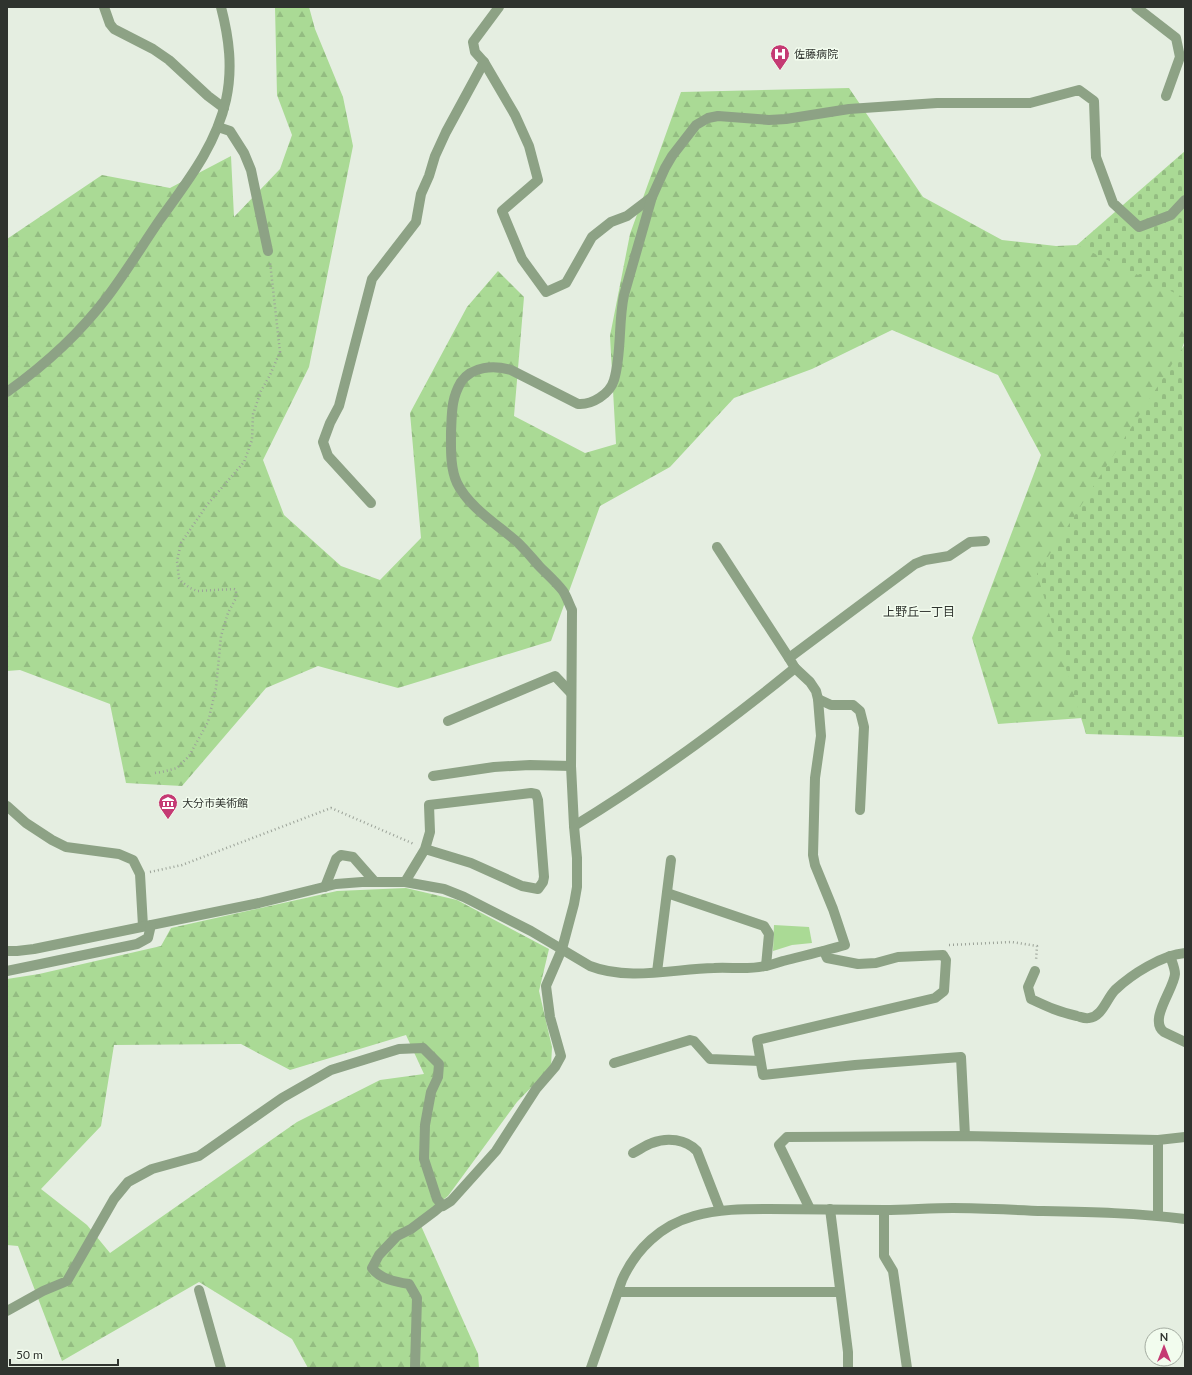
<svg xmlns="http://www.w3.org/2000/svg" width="1192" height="1375" font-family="Lato,'Noto Sans JP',sans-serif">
<defs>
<pattern id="forest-firs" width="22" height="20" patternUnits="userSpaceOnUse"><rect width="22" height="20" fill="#aada95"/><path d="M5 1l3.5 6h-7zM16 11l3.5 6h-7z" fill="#93bc81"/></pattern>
<pattern id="cemetery-stones" width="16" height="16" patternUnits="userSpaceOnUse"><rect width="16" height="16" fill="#aada95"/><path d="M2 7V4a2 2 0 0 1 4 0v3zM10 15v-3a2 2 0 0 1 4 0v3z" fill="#93bc81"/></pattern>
</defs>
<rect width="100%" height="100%" fill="#e5eee1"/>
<g fill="url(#forest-firs)" fill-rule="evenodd">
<polygon points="275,7 309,7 315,29 343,97 353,146 309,367 263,460 284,515 341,566 380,580 421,538 410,413 467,307 498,271 524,297 514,416 585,453 616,444 610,336 630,234 681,92 849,88 923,197 1002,240 1056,246 1185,240 1185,340 1180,354 1185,356 1110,716 998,724 972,638 1041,455 998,375 892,330 812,369 734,398 670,467 600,506 551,641 398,688 318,666 266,688 182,786 126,783 110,704 20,670 7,671 7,239 102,175 170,188 231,156 234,217 280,169 292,135 277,95"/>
<path d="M406 888 457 900 549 949 539 991 552 1047 551 1067 517 1102 448 1196 418 1219 478 1354 479 1368H308L292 1339 199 1282 62 1361 18 1246 7 1245V979L39 974 161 946 171 928 337 891ZM406 1035 424 1074 380 1080 297 1122 110 1253 87 1225 41 1189 101 1126 114 1045 241 1044 290 1070Z"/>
</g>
<g fill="url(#cemetery-stones)">
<polygon points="1185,151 1185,298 1077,245"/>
<polygon points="1185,344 1185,737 1086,734 1037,574"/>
</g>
<polygon fill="#aada95" points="774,925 809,927 812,943 792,945 773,951"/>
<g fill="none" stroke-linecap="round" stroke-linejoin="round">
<g stroke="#9ba298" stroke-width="2.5" stroke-dasharray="1 3" stroke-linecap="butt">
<polyline points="155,773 162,772 177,768 189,756 208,722 216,688 221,636 228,613 236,598 236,590 234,589 197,591 190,588 182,582 179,578 177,561 181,543 207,505 244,462 252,440 253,414 261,391 270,375 280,352 270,262"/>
<polyline points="150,872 182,865 331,808 414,844"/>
<polyline points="949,945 1012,942 1037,946 1036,961"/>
</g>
<g stroke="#8da285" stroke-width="10">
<polyline points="104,7 110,24 114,29 153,49 169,60 208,96 224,108"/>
<polyline points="1136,7 1176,38 1180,57 1166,96"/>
<polyline points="484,62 515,115 529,146 538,180 502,211 522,259 546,292 566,283 592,237 611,222 627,216 652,197"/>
<polyline points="218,127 230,131 244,153 251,170 268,251"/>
<path d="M7 392C45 365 80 333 108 296 126 272 142 246 159 221 186 183 216 146 226 100 233 68 229 38 221 7"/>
<polyline points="371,503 328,456 323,442 330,423 339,406 372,279 416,222 421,194 429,176 435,156 446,132 484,62 475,52 473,42 499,7"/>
<polyline points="717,547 789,658"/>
<polyline points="818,699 831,705 853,705 860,711 864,727 860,810"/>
<polyline points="448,721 555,676 571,693"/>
<polyline points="433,776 494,767 530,765 571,766"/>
<polyline points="7,806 26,823 52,840 66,847 119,854 133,860 140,874 143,926"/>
<path d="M574 826C651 779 725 725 795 668L789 658 915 564 925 560 949 556 970 542 985 541"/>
<polyline points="405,882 425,849 471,863 522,886 538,889 543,882 544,877 538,800 536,794 531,793 429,805 430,832 425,849"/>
<polyline points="325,887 336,859 341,855 353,857 375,882"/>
<polyline points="667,893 764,926 769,934 766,966"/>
<path d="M7 951H17L34 949 259 903 336 884 362 882H405L444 889 464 897 531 931 590 966C628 981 674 969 714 968 731 967 748 970 765 966 771 965 777 963 783 961 803 956 824 951 845 945L833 909 815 865 813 855 815 778 821 736 818 699 816 691 810 682 795 668"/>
<polyline points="824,951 827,958 858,964 876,963 898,957 943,955 946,960 944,991 935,998 757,1040 763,1075 855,1065 961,1057 965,1136"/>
<path d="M1170 956C1172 962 1175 968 1175 974 1174 989 1148 1020 1164 1032L1185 1042"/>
<polyline points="7,971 137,944 148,938 151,925"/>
<path d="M1035 971 1028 987 1031 999C1048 1007 1059 1012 1077 1016 1081 1017 1085 1019 1089 1018 1102 1017 1107 998 1115 990 1132 974 1162 955 1185 953"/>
<polyline points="657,972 671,860"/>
<polyline points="614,1063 690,1040 694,1041 710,1059 760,1061"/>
<polyline points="1158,1140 1185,1137"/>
<path d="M633 1153C639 1150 646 1145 652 1143 667 1137 686 1139 697 1151L720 1210"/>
<polyline points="810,1209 779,1145 787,1137 965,1136 1158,1140 1158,1215"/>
<polyline points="830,1209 848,1352 848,1368"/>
<polyline points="884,1210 884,1256 893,1271 907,1368"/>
<polyline points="199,1290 221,1368"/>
<polyline points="618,1292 840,1292"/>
<path d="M7 1311 43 1291 67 1281 114 1199 128 1182 152 1169 199 1156 282 1098 331 1070 399 1049 423 1048 439 1064 438 1077 431 1092 425 1125 424 1159 437 1199 443 1206 451 1201 496 1151 536 1089 555 1067 561 1056 550 1017 546 986 562 949 574 904 577 887V858L574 826 571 766 572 610C569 604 567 597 563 591 556 582 548 575 540 567 532 558 524 548 515 540 496 524 468 506 457 483 450 468 451 448 451 432 452 413 451 399 461 382 472 366 494 365 511 370L578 404C592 405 610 394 614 380 622 353 618 323 624 295L652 197 665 168 672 156 696 125 708 118 718 116 769 120 786 119 849 109 937 103H1030L1079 90 1094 101 1096 157 1113 203 1139 227 1171 215 1185 200"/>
<path d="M415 1368 417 1298 409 1284C396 1282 380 1279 372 1268L379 1255 397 1236 411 1229 435 1211 442 1205"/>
<path d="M591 1368 622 1280C636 1249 661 1225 694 1216 718 1209 744 1209 769 1209 807 1209 845 1210 884 1210 907 1210 930 1208 953 1208 983 1208 1013 1210 1043 1211 1091 1212 1138 1213 1185 1219"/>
</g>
</g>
<defs>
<g id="hospital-pin" transform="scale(1)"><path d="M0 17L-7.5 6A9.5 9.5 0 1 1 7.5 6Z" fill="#c53a73" stroke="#f2fcee"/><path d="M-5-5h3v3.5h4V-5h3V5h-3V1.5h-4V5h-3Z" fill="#fff"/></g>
<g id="museum-pin" transform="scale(1)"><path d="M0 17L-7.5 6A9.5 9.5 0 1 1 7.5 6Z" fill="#c53a73" stroke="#f2fcee"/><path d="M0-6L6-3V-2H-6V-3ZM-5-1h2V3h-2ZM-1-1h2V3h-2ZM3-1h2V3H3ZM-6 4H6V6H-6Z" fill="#fff"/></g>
</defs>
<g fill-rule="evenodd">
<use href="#hospital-pin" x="780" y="54"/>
<use href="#museum-pin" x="168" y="803"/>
</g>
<g text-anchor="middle" stroke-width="3" stroke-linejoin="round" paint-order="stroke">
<g font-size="11" fill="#2f332e" stroke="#f2fcee" text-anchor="start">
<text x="794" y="58">佐藤病院</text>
<text x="182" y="807">大分市美術館</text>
</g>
<g font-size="12" fill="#2f332e" stroke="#f2fcee">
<text x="919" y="616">上野丘一丁目</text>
</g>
</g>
<rect width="1192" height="1375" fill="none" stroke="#2f332e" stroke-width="16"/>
<g transform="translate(1164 1347)"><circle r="19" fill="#f2fcee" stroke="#a4aca1"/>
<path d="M0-3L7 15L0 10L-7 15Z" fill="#c53a73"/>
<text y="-6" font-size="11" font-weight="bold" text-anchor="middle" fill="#2f332e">N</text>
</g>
<path d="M10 1359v6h108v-6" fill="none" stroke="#2f332e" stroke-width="2"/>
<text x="16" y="1359" font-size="12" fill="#2f332e" stroke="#f2fcee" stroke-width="3" paint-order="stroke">50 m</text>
</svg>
